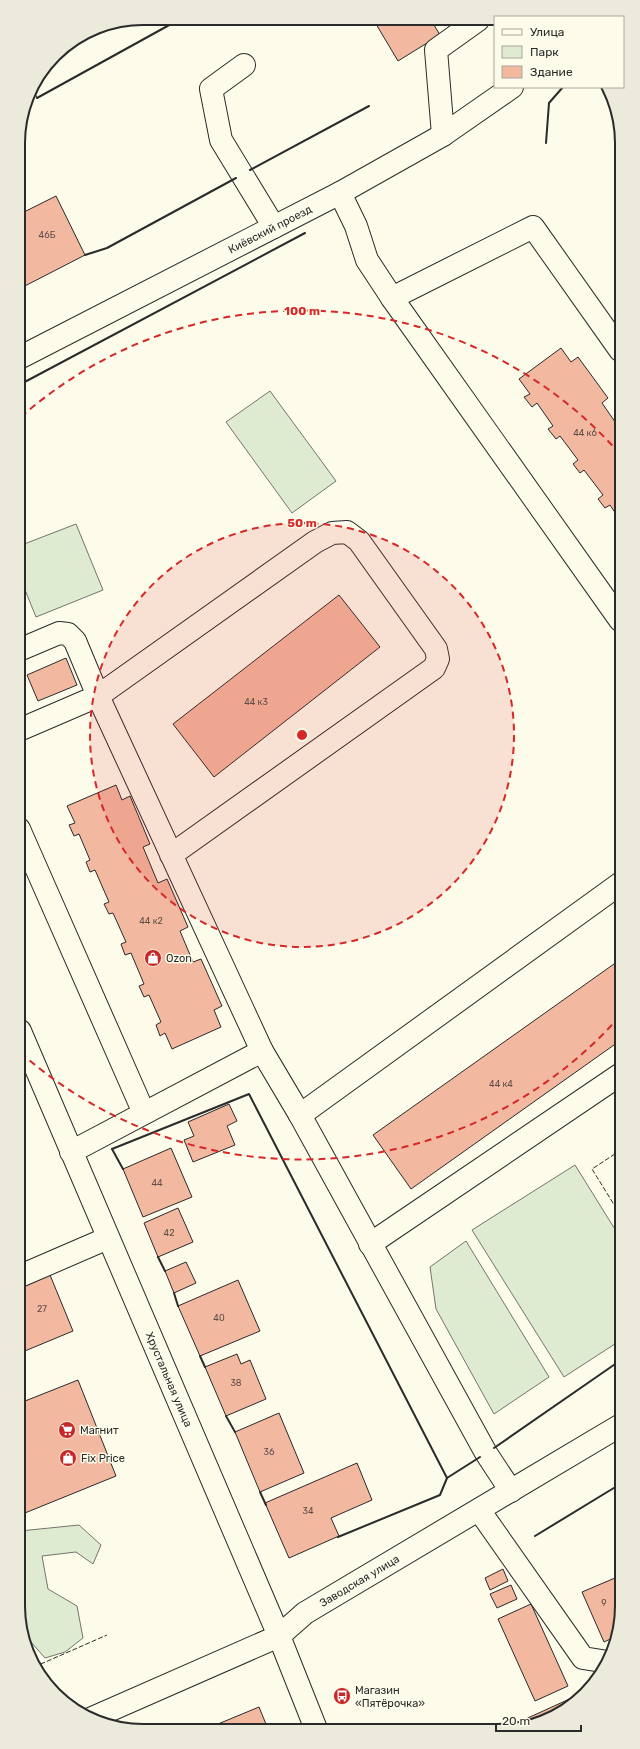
<svg xmlns="http://www.w3.org/2000/svg" width="640" height="1749" font-family="Rubik,sans-serif">
<rect width="100%" height="100%" fill="#fdfbea"/>
<g fill="#deebd1" stroke="#74746e">
<polygon points="270,391 336,481 292,513 226,422"/>
<polygon points="76,524 103,590 36,617 19,575 19,546"/>
<polygon points="575,1165 621,1239 621,1340 564,1377 472,1230"/>
<polygon points="466,1241 549,1377 494,1414 436,1309 430,1267"/>
<polygon points="79,1525 101,1545 93,1564 76,1552 42,1556 48,1589 77,1606 83,1638 65,1652 45,1658 31,1642 20,1618 20,1531"/>
</g>
<g fill="#f2b8a0" stroke="#2b2b2b">
<polygon points="373,19 431,20 440,35 398,61"/>
<polygon points="56,196 85,255 19,289 18,215"/>
<polygon points="561,348 571,362 578,357 608,398 602,403 620,429 620,520 610,505 605,508 598,499 603,495 584,470 580,473 573,464 578,460 560,436 556,439 548,429 553,426 537,403 532,407 524,397 530,394 519,379"/>
<polygon points="339,595 380,647 214,777 173,724"/>
<polygon points="66,658 77,685 38,701 27,675"/>
<polygon points="116,785 122,800 130,796 150,844 143,847 158,883 167,879 188,927 180,931 193,962 201,959 222,1006 214,1010 221,1027 172,1049 165,1033 160,1036 156,1025 161,1022 149,995 144,997 139,986 144,984 131,953 125,955 121,944 126,942 113,913 109,914 104,904 109,902 95,870 90,872 86,862 90,860 79,834 74,836 69,825 75,823 67,806"/>
<polygon points="621,959 621,1040 411,1189 373,1135"/>
<polygon points="229,1104 237,1121 227,1126 235,1145 193,1162 184,1140 194,1136 188,1122"/>
<polygon points="171,1148 192,1197 143,1217 123,1169"/>
<polygon points="178,1208 193,1242 158,1257 144,1223"/>
<polygon points="186,1262 196,1283 174,1293 165,1271"/>
<polygon points="50,1275 73,1331 20,1353 20,1288"/>
<polygon points="238,1280 260,1331 200,1356 178,1306"/>
<polygon points="237,1354 241,1364 250,1360 266,1399 226,1416 205,1367"/>
<polygon points="78,1380 116,1476 20,1515 20,1403"/>
<polygon points="279,1413 304,1473 260,1492 235,1432"/>
<polygon points="357,1463 372,1500 331,1518 339,1536 289,1558 265,1503"/>
<polygon points="503,1569 508,1581 490,1590 485,1578"/>
<polygon points="622,1575 622,1614 617,1636 604,1642 582,1592"/>
<polygon points="511,1585 517,1599 497,1608 490,1594"/>
<polygon points="531,1604 568,1686 535,1701 498,1619"/>
<polygon points="587,1691 560,1714 522,1729 509,1729 508,1727"/>
<polygon points="259,1707 268,1729 220,1729 218,1724"/>
</g>
<g fill="none" stroke-linecap="round" stroke-linejoin="round">
<g stroke="#2b2b2b" stroke-width="24">
<g id="minor">
<polyline points="244,65 211,89 221,140 274,227"/>
<polyline points="443,135 436,50 478,20"/>
<polyline points="340,193 356,226 367,260 392,298 620,620"/>
<polyline points="392,298 533,227 620,350"/>
<polyline points="19,650 59,633 68,634 75,641 98,696 19,730"/>
<polyline points="19,829 144,1113"/>
<polyline points="171,855 434,668 438,659 436,649 359,541 347,532 332,533 315,542 98,696 262,1051 300,1115 486,1453 511,1491"/>
<polyline points="300,1115 621,883"/>
<polyline points="71,1152 262,1051"/>
<polyline points="370,1244 621,1074"/>
<polyline points="20,1276 108,1238"/>
<polyline points="479,1510 583,1658 608,1662"/>
<path id="s1" d="M316 1729 279 1636 305 1613 621 1425"/>
</g>
</g>
<g stroke="#2b2b2b" stroke-width="24">
<g id="major">
<path id="s2" d="M19 358 340 193 443 135 512 87"/>
<path id="s3" d="M20 1031 279 1636 90 1719"/>
</g>
</g>
<use href="#minor" stroke="#fdfbea" stroke-width="22"/>
<use href="#major" stroke="#fdfbea" stroke-width="22"/>
<g stroke="#2b2b2b" stroke-width="1" stroke-dasharray="5 2" stroke-linecap="butt">
<polyline points="32,86 37,98"/>
<polyline points="621,1150 592,1169 621,1216"/>
<polyline points="34,1667 107,1635"/>
</g>
<g stroke="#2b2b2b" stroke-width="2">
<polyline points="37,98 182,18"/>
<polyline points="546,143 549,103 563,87"/>
<polyline points="250,170 369,106"/>
<polyline points="85,255 107,248 236,178"/>
<polyline points="19,385 305,233"/>
<polyline points="123,1169 112,1149 249,1094 447,1478 480,1457"/>
<polyline points="158,1257 165,1271"/>
<polyline points="174,1293 178,1306"/>
<polyline points="200,1356 205,1367"/>
<polyline points="226,1416 235,1432"/>
<polyline points="494,1448 621,1360"/>
<polyline points="260,1492 266,1505"/>
<polyline points="535,1536 622,1483"/>
<polyline points="338,1537 440,1495 447,1478"/>
</g>
</g>
<circle cx="302" cy="735" r="212" fill="#d62828" fill-opacity=".12"/>
<g fill="none" stroke="#d62828" stroke-width="2" stroke-dasharray="7 5">
<circle cx="302" cy="735" r="212"/>
<path d="M620 1016A424 424 0 0 1 21 1053M21 417A424 424 0 0 1 620 454"/>
</g>
<defs>
<g id="shop-disc" transform="scale(0.9)"><circle r="9.5" fill="#c62828" stroke="#fdfbea"/><path d="M-5-2.5h2.3a2.7 3.5 0 0 1 5.4 0H5L5.5 6h-11ZM-1.5-2.5h3a1.5 2.3 0 0 0-3 0Z" fill="#fff"/></g>
<g id="supermarket-disc" transform="scale(0.9)"><circle r="9.5" fill="#c62828" stroke="#fdfbea"/><path d="M-6-5.5h2.5l.6 2H6L4.5 2H-2.5L-4.4-4H-6ZM-1.5 3.2a1.3 1.3 0 1 0 .1 0ZM3 3.2a1.3 1.3 0 1 0 .1 0Z" fill="#fff"/></g>
<g id="bus-disc" transform="scale(0.9)"><circle r="9.5" fill="#c62828" stroke="#fdfbea"/><path d="M-5-6H5V4H4V6H2V4H-2V6H-4V4H-5ZM-3.5-4V0h7V-4ZM-3.5 1.2v1.5H-2V1.2ZM2 1.2v1.5H3.5V1.2Z" fill="#fff"/></g>
</defs>
<g fill-rule="evenodd">
<use href="#shop-disc" x="153" y="958"/>
<use href="#supermarket-disc" x="67" y="1430"/>
<use href="#shop-disc" x="68" y="1458"/>
<use href="#bus-disc" x="342" y="1696"/>
</g>
<g text-anchor="middle" stroke-width="3" stroke-linejoin="round" paint-order="stroke">
<g font-size="9" fill="#5d4e48">
<text x="47" y="238">46Б</text>
<text x="585" y="436">44 к6</text>
<text x="256" y="705">44 к3</text>
<text x="151" y="924">44 к2</text>
<text x="501" y="1087">44 к4</text>
<text x="157" y="1186">44</text>
<text x="169" y="1236">42</text>
<text x="42" y="1312">27</text>
<text x="219" y="1321">40</text>
<text x="236" y="1386">38</text>
<text x="269" y="1455">36</text>
<text x="308" y="1514">34</text>
<text x="604" y="1606">9</text>
</g>
<g font-size="11" fill="#2b2b2b" stroke="#fdfbea">
<text dy="4" stroke="none"><textPath href="#s2" startOffset="282">Киёвский проезд</textPath></text>
<text dy="4" stroke="none"><textPath href="#s3" startOffset="379">Хрустальная улица</textPath></text>
<text dy="4" stroke="none"><textPath href="#s1" startOffset="198">Заводская улица</textPath></text>
</g>
<g font-size="11" fill="#2b2b2b" stroke="#fdfbea" text-anchor="start">
<text x="166" y="962">Ozon</text>
<text x="80" y="1434">Магнит</text>
<text x="81" y="1462">Fix Price</text>
<text x="355" y="1694">Магазин<tspan x="355" dy="13">«Пятёрочка»</tspan></text>
</g>
</g>
<path d="M0 0H640V1749H0ZM143 25H497A118 118 0 0 1 615 143V1606A118 118 0 0 1 497 1724H143A118 118 0 0 1 25 1606V143A118 118 0 0 1 143 25Z" fill="#eceadb" fill-rule="evenodd"/>
<path fill="none" stroke="#2b2b2b" stroke-width="2" d="M143 25H497A118 118 0 0 1 615 143V1606A118 118 0 0 1 497 1724H143A118 118 0 0 1 25 1606V143A118 118 0 0 1 143 25Z"/>
<circle cx="302" cy="735" r="6" fill="#d62828" stroke="#fdfbea" stroke-width="2"/>
<g font-size="12" text-anchor="middle" font-weight="bold" fill="#d62828" stroke="#fdfbea" stroke-width="3" stroke-linejoin="round" paint-order="stroke">
<text x="302" y="315">100 m</text>
<text x="302" y="527">50 m</text>
</g>
<rect x="494" y="16" width="130" height="72" fill="#fdfbea" stroke="#a9a89e"/>
<rect x="502" y="29" width="20" height="6" fill="#fdfbea" stroke="#a9a89e"/>
<text x="530" y="36" font-size="12" fill="#2b2b2b">Улица</text>
<rect x="502" y="46" width="20" height="12" fill="#deebd1" stroke="#a9a89e"/>
<text x="530" y="56" font-size="12" fill="#2b2b2b">Парк</text>
<rect x="502" y="66" width="20" height="12" fill="#f2b8a0" stroke="#a9a89e"/>
<text x="530" y="76" font-size="12" fill="#2b2b2b">Здание</text>
<path d="M496 1725v6h85v-6" fill="none" stroke="#2b2b2b" stroke-width="2"/>
<text x="502" y="1725" font-size="12" fill="#2b2b2b" stroke="#fdfbea" stroke-width="3" paint-order="stroke">20 m</text>
</svg>
